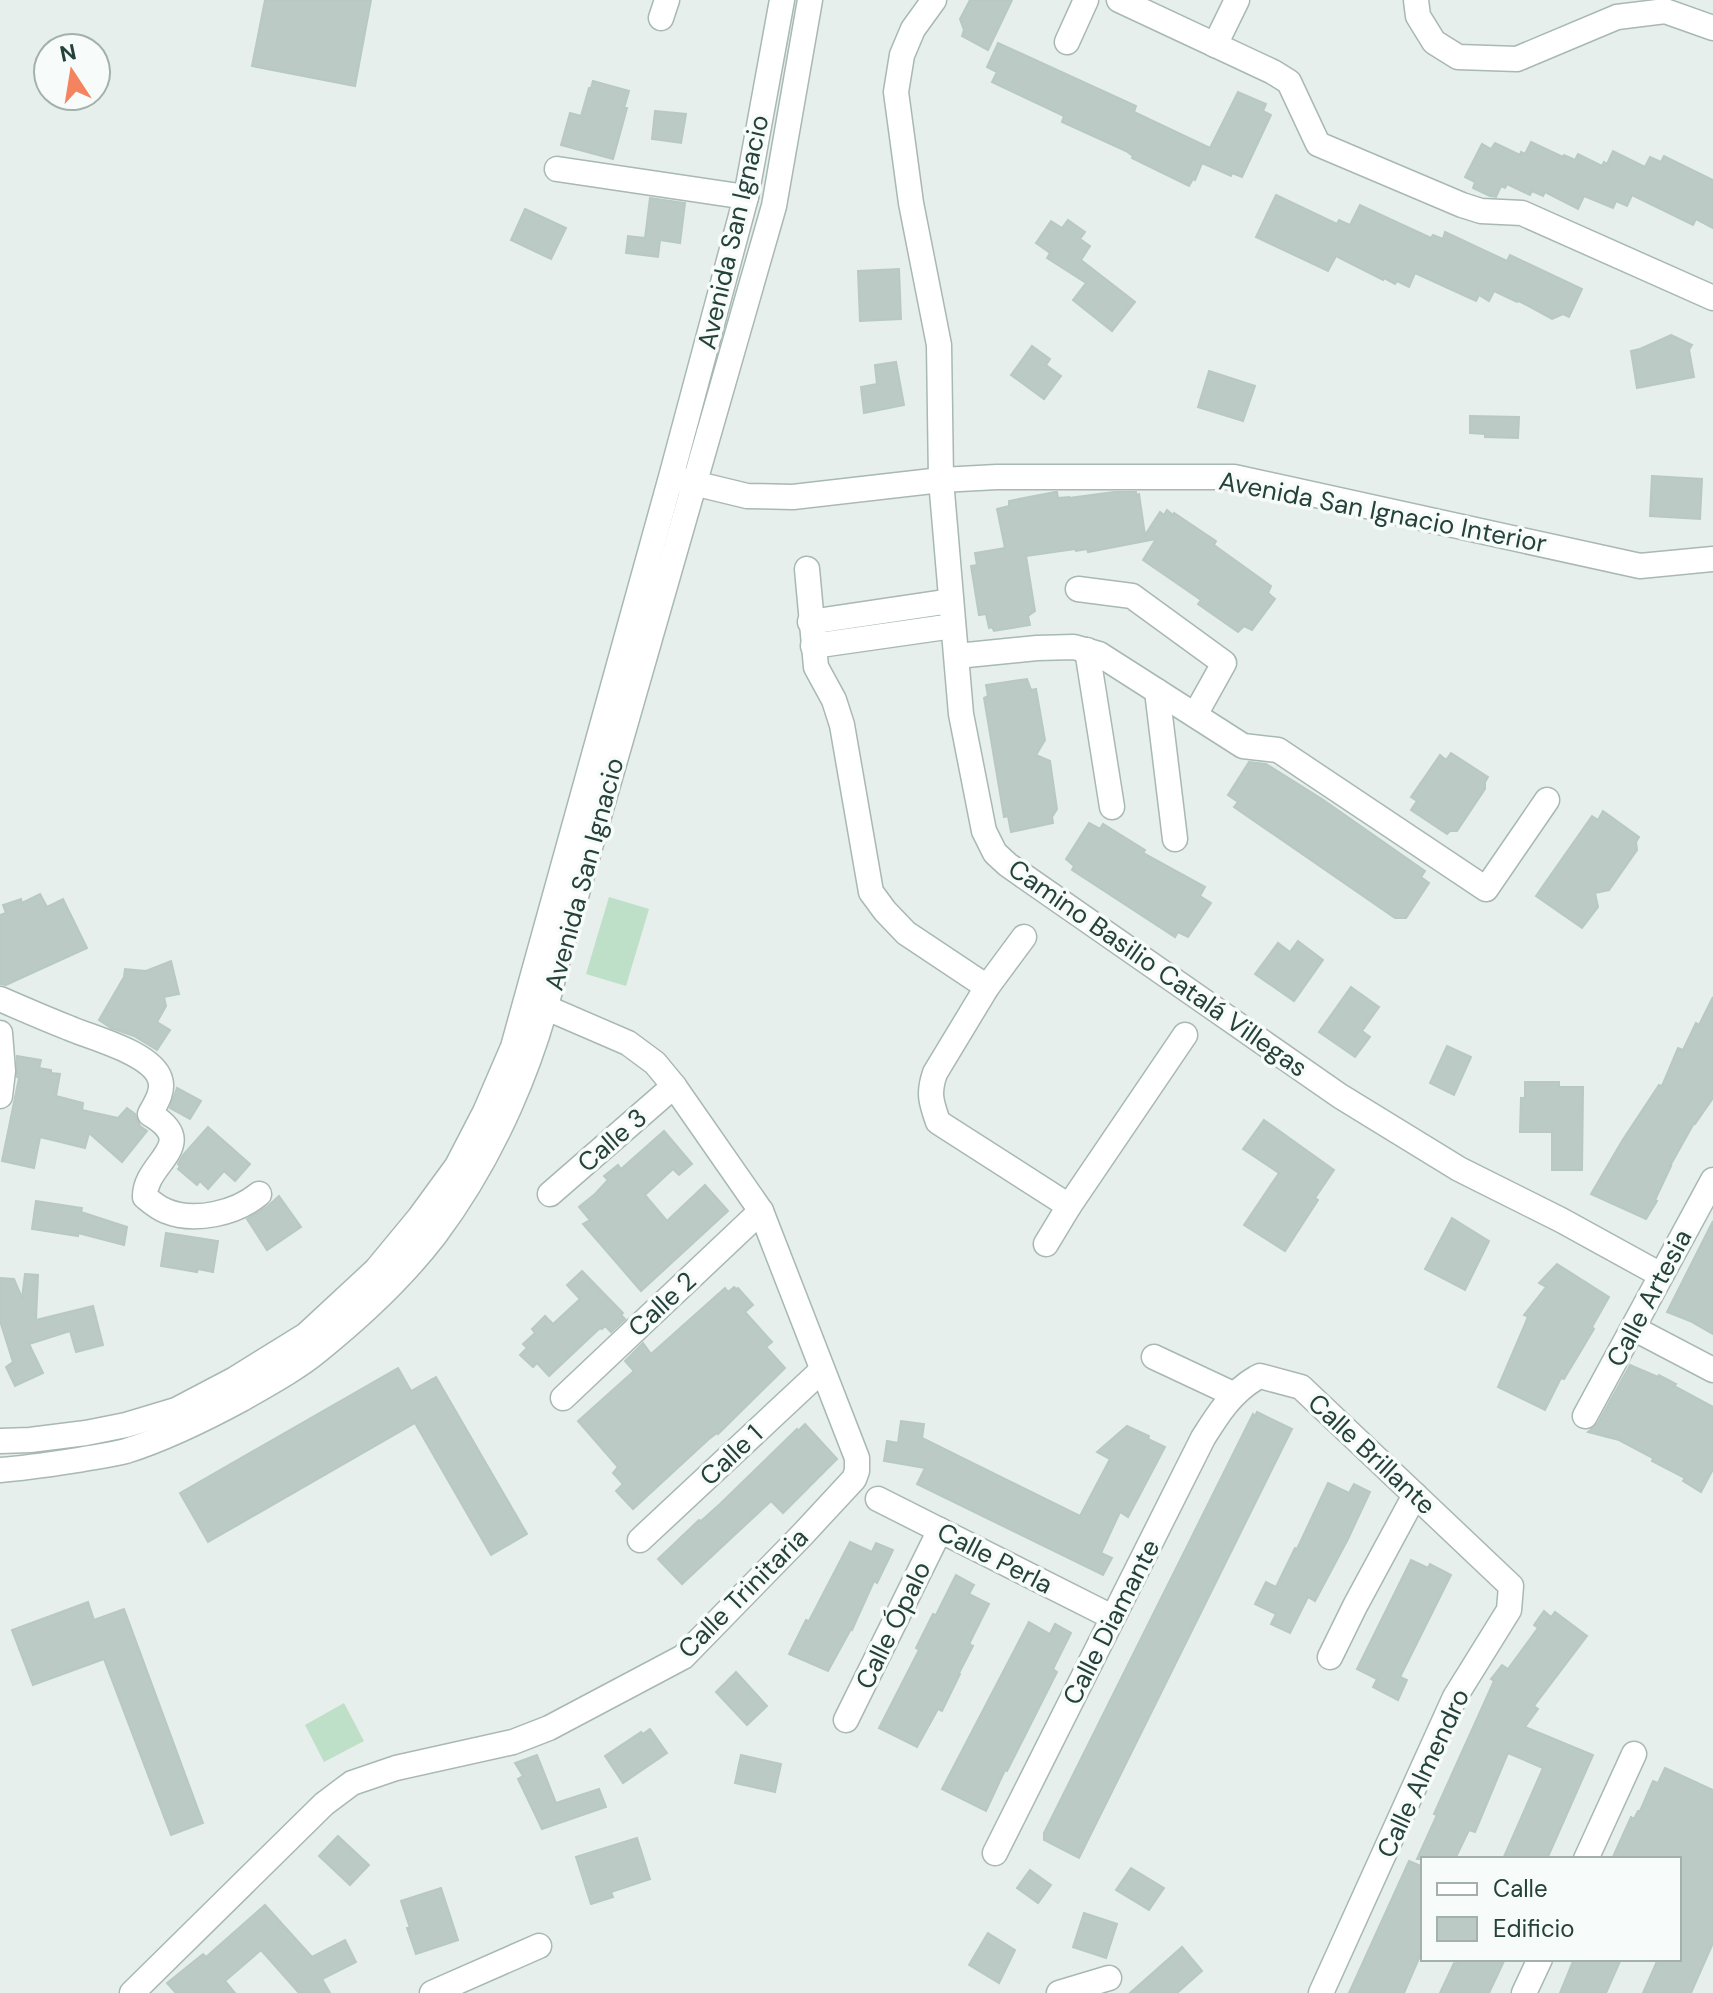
<svg xmlns="http://www.w3.org/2000/svg" width="1713" height="1993" font-family="'DM Sans',sans-serif">
<rect width="100%" height="100%" fill="#e6efeb"/>
<g fill="#bfe0c8">
<polygon points="609,897 649,909 626,986 586,974"/>
<polygon points="344,1703 364,1741 324,1762 305,1725"/>
</g>
<g fill="#bbcac4" stroke="#b8c9c2" stroke-width="2">
<polygon points="265,0 371,0 355,86 252,66"/>
<polygon points="970,0 1012,0 988,50 962,36 964,30 960,19"/>
<polygon points="998,43 1136,106 1134,112 1210,148 1238,92 1266,104 1263,111 1271,115 1242,177 1232,173 1231,176 1202,163 1195,180 1193,179 1189,186 1132,158 1133,156 1126,151 1062,122 1064,116 992,82 997,72 987,67"/>
<polygon points="593,81 629,91 624,108 627,108 613,159 561,145 570,113 581,116 589,88 591,88"/>
<polygon points="655,111 686,114 681,143 652,139"/>
<polygon points="1531,142 1563,157 1564,155 1575,160 1578,154 1602,166 1604,162 1607,164 1613,151 1645,167 1650,157 1661,162 1664,156 1713,180 1713,228 1696,219 1693,225 1632,195 1627,206 1616,201 1613,208 1584,196 1578,209 1545,192 1543,196 1532,191 1530,195 1507,184 1505,188 1501,186 1496,197 1490,196 1473,188 1475,182 1465,177 1482,144 1491,149 1495,143 1520,155 1521,152 1525,154"/>
<polygon points="1276,195 1337,224 1339,220 1350,225 1360,205 1431,238 1433,235 1443,239 1445,232 1507,261 1510,255 1582,289 1569,317 1563,314 1552,319 1519,301 1517,302 1494,291 1489,301 1479,295 1476,301 1415,273 1409,287 1397,281 1395,284 1384,278 1383,280 1336,256 1328,271 1256,237"/>
<polygon points="650,198 685,203 680,243 660,240 658,257 626,253 628,236 645,238"/>
<polygon points="525,209 566,228 551,259 511,240"/>
<polygon points="1068,220 1085,232 1080,239 1090,246 1081,260 1135,302 1112,331 1073,300 1086,283 1047,258 1050,253 1036,243 1051,221 1062,228"/>
<polygon points="899,269 901,319 860,321 858,271"/>
<polygon points="1671,335 1692,345 1689,350 1694,377 1637,388 1631,351 1640,349"/>
<polygon points="1032,346 1050,359 1046,365 1061,376 1044,399 1011,375"/>
<polygon points="896,362 904,405 864,413 861,387 877,384 875,365"/>
<polygon points="1209,371 1255,386 1243,421 1198,407"/>
<polygon points="1470,416 1519,417 1518,438 1485,437 1485,434 1470,433"/>
<polygon points="1652,476 1702,479 1700,519 1650,516"/>
<polygon points="1055,492 1057,492 1058,498 1069,497 1069,498 1114,492 1136,492 1136,495 1139,494 1145,535 1160,512 1164,515 1167,510 1173,515 1174,513 1216,541 1214,545 1271,586 1268,593 1275,599 1252,630 1244,626 1238,632 1198,604 1201,600 1143,560 1156,539 1088,552 1087,549 1076,551 1075,549 1026,556 1035,611 1028,616 1030,625 994,631 992,627 989,628 986,614 979,615 971,566 977,565 975,553 1005,548 997,509 1009,506 1009,501"/>
<polygon points="1027,679 1031,690 1036,689 1045,740 1036,755 1050,761 1057,809 1052,817 1053,823 1011,832 1008,816 1004,817 984,698 988,696 986,685"/>
<polygon points="1451,753 1488,777 1485,782 1485,789 1457,831 1450,831 1447,834 1411,810 1417,801 1411,797 1440,755 1446,760"/>
<polygon points="1249,762 1266,764 1322,799 1425,871 1421,877 1429,883 1406,918 1395,918 1234,807 1238,802 1228,795"/>
<polygon points="1603,811 1639,837 1636,842 1637,850 1609,890 1595,893 1598,907 1582,928 1536,896 1592,816 1598,820"/>
<polygon points="1089,823 1100,829 1103,824 1145,850 1143,853 1205,887 1200,896 1211,903 1188,937 1178,932 1175,937 1072,870 1074,866 1066,859"/>
<polygon points="40,894 47,907 63,899 87,948 6,985 0,984 0,915 6,913 3,905 21,899 22,903"/>
<polygon points="1298,941 1323,960 1294,1001 1255,974 1278,943 1290,952"/>
<polygon points="171,961 179,994 164,997 166,1006 157,1022 170,1030 157,1050 134,1036 111,1028 99,1020 124,977 125,969 146,971"/>
<polygon points="1351,987 1379,1007 1362,1031 1370,1037 1355,1057 1319,1032"/>
<polygon points="1713,997 1713,1098 1695,1124 1694,1123 1670,1166 1671,1166 1655,1200 1657,1201 1646,1219 1591,1194 1622,1141 1659,1085 1662,1086 1678,1048 1683,1050 1696,1023 1699,1025"/>
<polygon points="1447,1046 1471,1057 1454,1095 1430,1083"/>
<polygon points="17,1056 41,1060 39,1068 51,1070 51,1073 60,1074 56,1096 83,1103 82,1110 118,1118 127,1108 135,1114 140,1126 147,1131 122,1162 89,1133 85,1148 40,1137 34,1168 2,1161 19,1078 17,1077"/>
<polygon points="1525,1082 1559,1082 1559,1087 1583,1087 1582,1170 1552,1170 1552,1132 1520,1132 1521,1098 1525,1098"/>
<polygon points="177,1088 201,1101 190,1119 170,1108"/>
<polygon points="1264,1120 1334,1170 1315,1198 1318,1200 1285,1251 1244,1225 1279,1173 1243,1149"/>
<polygon points="208,1127 250,1164 235,1181 224,1171 208,1189 200,1181 197,1185 178,1169 180,1167 178,1164 183,1155"/>
<polygon points="664,1131 692,1164 679,1175 673,1169 645,1195 667,1221 705,1185 728,1211 641,1291 583,1224 590,1220 579,1207 595,1194 608,1180 604,1176 618,1165 621,1169"/>
<polygon points="279,1196 301,1227 267,1250 247,1219 268,1206"/>
<polygon points="36,1201 82,1208 81,1212 127,1227 124,1245 78,1233 78,1236 32,1229"/>
<polygon points="1452,1218 1489,1241 1465,1290 1425,1269"/>
<polygon points="1713,1221 1713,1334 1690,1321 1667,1312"/>
<polygon points="166,1233 218,1241 213,1272 198,1269 197,1272 161,1266"/>
<polygon points="1557,1264 1609,1297 1592,1327 1594,1329 1564,1379 1561,1378 1545,1410 1498,1387 1528,1317 1524,1315 1546,1287 1539,1283"/>
<polygon points="582,1271 623,1313 621,1315 625,1319 611,1332 605,1326 602,1329 600,1328 549,1376 537,1363 533,1367 520,1355 527,1348 523,1344 535,1333 532,1329 545,1316 553,1324 580,1299 567,1285"/>
<polygon points="25,1274 38,1275 36,1320 93,1306 103,1345 76,1352 70,1331 29,1344 43,1373 15,1386 6,1367 13,1362 0,1321 0,1278 14,1279 22,1298"/>
<polygon points="734,1287 736,1289 738,1288 753,1305 745,1312 772,1342 766,1347 785,1368 718,1434 717,1433 709,1439 633,1509 616,1491 623,1484 613,1473 618,1467 578,1421 634,1371 625,1361 643,1343 651,1354 725,1288 728,1292"/>
<polygon points="1630,1365 1658,1377 1659,1375 1676,1384 1674,1386 1713,1407 1713,1469 1701,1492 1683,1481 1685,1478 1652,1461 1653,1458 1619,1440 1588,1432 1598,1423"/>
<polygon points="398,1368 411,1391 436,1377 527,1534 491,1555 415,1423 208,1542 180,1493"/>
<polygon points="1257,1412 1292,1429 1079,1858 1044,1840 1044,1833 1253,1414 1255,1416"/>
<polygon points="901,1421 924,1424 922,1438 1080,1516 1110,1459 1097,1452 1127,1426 1149,1436 1148,1439 1165,1447 1128,1517 1120,1512 1101,1553 1112,1558 1103,1575 917,1484 925,1468 884,1461 887,1441 898,1443"/>
<polygon points="805,1424 837,1459 783,1513 771,1501 682,1584 658,1559 699,1520 701,1521 720,1504 797,1429 798,1431"/>
<polygon points="1328,1483 1349,1493 1354,1484 1370,1492 1348,1539 1315,1601 1308,1597 1290,1633 1271,1624 1276,1614 1255,1604 1266,1582 1276,1587 1295,1548 1297,1549"/>
<polygon points="850,1542 872,1552 876,1543 893,1550 877,1583 874,1581 852,1630 851,1629 828,1671 789,1654 806,1620 809,1621"/>
<polygon points="1411,1560 1428,1568 1430,1564 1451,1575 1400,1677 1407,1680 1398,1700 1373,1687 1377,1679 1357,1669"/>
<polygon points="956,1575 974,1585 969,1594 989,1604 969,1644 973,1646 959,1673 960,1674 942,1711 938,1709 917,1747 879,1728 919,1650 916,1648 933,1614 936,1615"/>
<polygon points="88,1602 94,1620 124,1609 203,1823 171,1835 104,1659 33,1685 12,1630"/>
<polygon points="1544,1611 1551,1617 1555,1612 1587,1636 1534,1706 1538,1709 1525,1727 1593,1755 1547,1859 1503,1859 1543,1768 1508,1753 1475,1832 1469,1830 1455,1859 1417,1859 1437,1815 1434,1814 1438,1805 1494,1681 1491,1679 1502,1665 1508,1669 1538,1628 1534,1625"/>
<polygon points="1029,1622 1050,1634 1055,1624 1071,1633 1053,1669 1057,1672 1007,1771 1005,1770 986,1811 942,1789"/>
<polygon points="736,1672 767,1706 747,1725 716,1692"/>
<polygon points="650,1729 667,1753 623,1783 605,1756 641,1732 643,1734"/>
<polygon points="537,1755 556,1803 599,1789 606,1807 542,1829 518,1779 523,1776 515,1763"/>
<polygon points="741,1755 781,1764 775,1792 735,1783"/>
<polygon points="1665,1768 1713,1790 1713,1943 1691,1993 1643,1993 1658,1959 1679,1959 1679,1859 1612,1859 1631,1817 1634,1819 1638,1811 1640,1811 1653,1781 1658,1783"/>
<polygon points="338,1836 369,1865 350,1885 319,1856"/>
<polygon points="637,1838 650,1879 611,1892 613,1897 591,1904 576,1857"/>
<polygon points="1409,1861 1423,1867 1423,1949 1404,1993 1349,1993"/>
<polygon points="1131,1868 1164,1888 1149,1910 1116,1890"/>
<polygon points="1030,1870 1051,1885 1038,1903 1017,1888"/>
<polygon points="441,1888 458,1940 416,1954 407,1928 410,1928 401,1901"/>
<polygon points="265,1905 312,1957 345,1940 356,1962 322,1979 330,1993 299,1993 261,1950 225,1981 235,1993 176,1993 167,1983 203,1954 206,1957"/>
<polygon points="1084,1913 1117,1924 1106,1958 1073,1947"/>
<polygon points="988,1933 1015,1950 999,1983 969,1965"/>
<polygon points="1182,1947 1202,1971 1177,1993 1130,1993"/>
<polygon points="1458,1959 1505,1959 1489,1993 1440,1993 1454,1963 1456,1964"/>
<polygon points="1574,1959 1621,1959 1606,1993 1560,1993"/>
</g>
<g fill="none" stroke-linecap="round" stroke-linejoin="round">
<g stroke="#a8b8b2" stroke-width="27">
<g id="street">
<polyline points="934,0 913,29 902,55 896,92 911,203 939,345 941,480 961,714 984,831 995,853 1008,865 1340,1096 1459,1169 1561,1220 1661,1275"/>
<polyline points="1119,0 1273,72 1289,82 1318,144 1462,205 1481,211 1522,213 1713,298"/>
<polyline points="1416,0 1418,16 1434,42 1458,57 1517,59 1617,17 1665,11 1713,28"/>
<polyline points="661,18 667,0"/>
<polyline points="1067,42 1086,0"/>
<polyline points="1215,45 1237,0"/>
<polyline points="557,169 746,197"/>
<polyline points="681,480 747,496 793,497 941,480 997,477 1234,477 1640,566 1713,559"/>
<polyline points="807,569 816,667 834,700 842,725 871,892 885,911 906,933 987,987"/>
<polyline points="1078,589 1132,596 1224,663 1195,715"/>
<polyline points="810,622 951,601"/>
<polyline points="813,646 953,626"/>
<polyline points="1087,650 1112,807"/>
<polyline points="957,656 1037,648 1074,647 1099,654 1243,746 1278,750 1486,889 1547,800"/>
<polyline points="1157,691 1175,839"/>
<path d="M1024 937 987 987 935 1073C928 1093 931 1102 938 1122L1069 1206"/>
<path d="M0 999C23 1009 46 1019 69 1028 92 1038 152 1053 160 1079 164 1091 156 1103 150 1114 202 1145 144 1162 145 1197 151 1202 158 1208 166 1211 195 1223 236 1213 259 1194"/>
<polyline points="0,1033 3,1071 0,1096"/>
<polyline points="550,1194 674,1086"/>
<polyline points="1046,1244 1069,1206 1185,1035"/>
<polyline points="1633,1328 1713,1370"/>
<polyline points="1154,1357 1233,1394"/>
<polyline points="563,1398 761,1211"/>
<polyline points="1585,1416 1713,1180"/>
<polyline points="0,1441 30,1440 86,1433 126,1425 176,1410 235,1379 306,1335 376,1270 419,1218 457,1166 485,1112 513,1047 671,477 746,197 782,0"/>
<path d="M0 1470C27 1468 52 1464 78 1460 94 1457 111 1455 126 1451 167 1438 205 1419 242 1399 268 1384 296 1369 319 1350 361 1316 402 1278 435 1235 494 1156 535 1061 556 966L774 206 810 0"/>
<polyline points="878,1499 1112,1617"/>
<polyline points="640,1540 822,1370"/>
<polyline points="1330,1657 1355,1606 1415,1495"/>
<polyline points="846,1720 940,1530"/>
<path d="M995 1853 1203 1438C1218 1414 1232 1392 1256 1378L1260 1376 1301 1387 1511 1586 1509 1610 1455 1697 1321 1993"/>
<polyline points="1586,1859 1634,1754"/>
<polyline points="132,1993 324,1804 352,1783 396,1768 513,1742 549,1728 683,1657 803,1534 854,1479 857,1471 857,1458 761,1211 674,1086 655,1063 628,1043 547,1008"/>
<polyline points="432,1993 539,1946"/>
<polyline points="1059,1993 1109,1978"/>
<polyline points="1524,1993 1540,1959"/>
</g>
</g>
<use href="#street" stroke="#fff" stroke-width="24"/>
</g>
<g text-anchor="middle" stroke-width="7" stroke-linejoin="round" paint-order="stroke">
<g font-size="26" fill="#24423a" stroke="#f7fbf9">
<text transform="translate(733 232) rotate(-77)" y="9">Avenida San Ignacio</text>
<text transform="translate(1383 512) rotate(11)" y="9">Avenida San Ignacio Interior</text>
<text transform="translate(584 874) rotate(-75)" y="9">Avenida San Ignacio</text>
<text transform="translate(1158 968) rotate(35)" y="9">Camino Basilio Catalá Villegas</text>
<text transform="translate(612 1140) rotate(-41)" y="9">Calle 3</text>
<text transform="translate(1649 1298) rotate(-62)" y="9">Calle Artesia</text>
<text transform="translate(662 1304) rotate(-43)" y="9">Calle 2</text>
<text transform="translate(1372 1454) rotate(43)" y="9">Calle Brillante</text>
<text transform="translate(731 1455) rotate(-43)" y="9">Calle 1</text>
<text transform="translate(995 1558) rotate(27)" y="9">Calle Perla</text>
<text transform="translate(743 1593) rotate(-45)" y="9">Calle Trinitaria</text>
<text transform="translate(1111 1622) rotate(-63)" y="9">Calle Diamante</text>
<text transform="translate(893 1625) rotate(-64)" y="9">Calle Ópalo</text>
<text transform="translate(1423 1773) rotate(-65)" y="9">Calle Almendro</text>
</g>
</g>
<rect x="1421" y="1857" width="260" height="104" fill="#f7fbf9" stroke="#a3b1ad" stroke-width="2"/>
<rect x="1437" y="1883" width="40" height="12" fill="#ffffff" stroke="#a3b1ad" stroke-width="2"/>
<text x="1493" y="1897" font-size="24" fill="#24423a">Calle</text>
<rect x="1437" y="1917" width="40" height="24" fill="#bbcac4" stroke="#a3b1ad" stroke-width="2"/>
<text x="1493" y="1937" font-size="24" fill="#24423a">Edificio</text>
<g transform="translate(72 72) rotate(348)"><circle r="38" fill="#f7fbf9" stroke="#a3b1ad" stroke-width="2"/>
<path d="M0-6L14 30L0 20L-14 30Z" fill="#f4845f"/>
<text y="-12" font-size="22" font-weight="bold" text-anchor="middle" fill="#24423a">N</text>
</g>
</svg>
